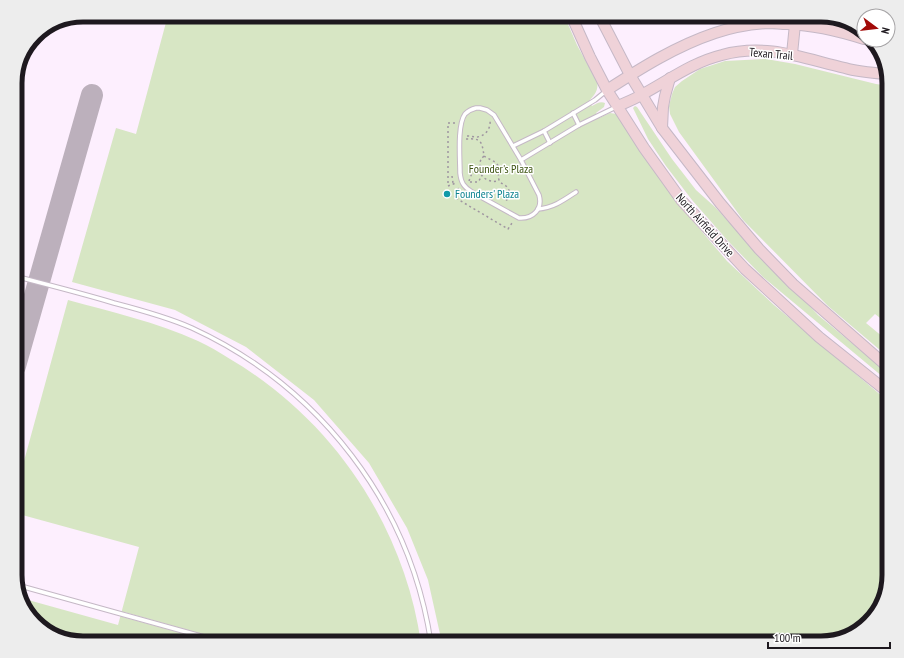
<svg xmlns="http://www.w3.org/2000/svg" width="904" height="658" font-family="'PT Sans Narrow',sans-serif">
<rect width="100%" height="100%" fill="#fdeffe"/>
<g fill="#d7e6c4">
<path d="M168 15H564L577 45 597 82C599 90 594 96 589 101L592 106C596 104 600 101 605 103L604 107 596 113 599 118 610 113 617 114 675 200 727 261 774 305 889 402V575L875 616 851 636 821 643H442L428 580 407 528 369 463 314 400 246 347 175 310 72 282 116 128 136 134Z"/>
<polygon points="766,59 795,64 876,84 889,86 889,325 875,314 866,323 889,342 889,353 887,356 828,306 743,220 679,132 670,114 669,106 672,94 675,87 682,81 700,69 725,61"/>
<polygon points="635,106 637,107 672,159 696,190 715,207 761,257 791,286 818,315 889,374 889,382 763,277 728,241 692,200 666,166 648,139 633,108"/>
<path d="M68 300C112 312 156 322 198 341 209 346 219 352 230 359 332 419 404 525 421 643H234L124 612 123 617 217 643H83L42 629 24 609 21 598 118 625 139 547 15 513V494Z"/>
</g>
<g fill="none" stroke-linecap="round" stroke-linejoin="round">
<polyline stroke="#bcb0bc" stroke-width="22" points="15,366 92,95"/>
<g stroke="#c5b8c6" stroke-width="5.5">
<g id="service">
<polyline points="656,15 658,18 664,15"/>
<polyline points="795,24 797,15"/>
<path d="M476 108H480L487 110 494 115 521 160 539 195C543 209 533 219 519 218L472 192C464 187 461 183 460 173 460 159 457 125 465 114 468 111 472 109 476 108Z"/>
<polyline points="573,113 579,125"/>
<polyline points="544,131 550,143"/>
<polyline points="513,146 544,131 595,100 606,91"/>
<polyline points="521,160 579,125 616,107"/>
<path d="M538 209C553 208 564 200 576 192"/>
<path d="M15 276C48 285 81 293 114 303 141 310 167 317 192 328 320 387 410 504 431 643"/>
<polyline points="17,585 226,643"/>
</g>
</g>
<g stroke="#c5b8c6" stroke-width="12">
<g id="secondary">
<polyline points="571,15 590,57 607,90 644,148 667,180 682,201 745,269 819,337 889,393"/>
<polyline points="599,15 630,75 662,128 720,203 759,249 793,284 889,368"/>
<polyline points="792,54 795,24"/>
<path d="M607 90C641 68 676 46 715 33 730 28 752 24 768 23 774 23 781 24 787 24 813 25 839 31 864 39"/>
<path d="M618 106C627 102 635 99 643 94 669 80 693 62 722 55 766 43 802 58 845 68 858 72 873 73 887 74"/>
<polyline points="662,128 663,107 665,96 670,78"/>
</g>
</g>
<g stroke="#9f95a0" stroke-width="1.5" stroke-dasharray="2 3" stroke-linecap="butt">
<polyline points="455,123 448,123 448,186 456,183"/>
<path d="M467 136C471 136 474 137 477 137 486 136 491 128 490 120"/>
<path d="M466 139C481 138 482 141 484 156 488 159 495 161 497 164 501 169 497 174 499 180 500 183 503 184 506 186 512 191 508 198 505 203"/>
<path d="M484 156C481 159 480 160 480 165 478 177 488 183 499 181"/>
<polyline points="452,176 453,183"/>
<polyline points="469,181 472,173 476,172 480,173"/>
<polyline points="470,182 478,182 482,176"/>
<polyline points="458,188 460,192 454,197 508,229 512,223"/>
<polyline points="458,194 465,197"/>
</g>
<use href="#service" stroke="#fff" stroke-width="3.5"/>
<use href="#secondary" stroke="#efd2d8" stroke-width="10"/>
</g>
<circle fill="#0f9aa8" stroke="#fff" stroke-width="1.5" cx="447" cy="194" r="4"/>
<g text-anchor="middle" stroke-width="3" stroke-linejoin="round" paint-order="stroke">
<g font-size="12" fill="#1e191f" stroke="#fff">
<text transform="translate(771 54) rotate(5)" y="4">Texan Trail</text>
<text transform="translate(705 225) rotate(48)" y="4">North Airfield Drive</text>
</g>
<g font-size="12" fill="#3c5310" stroke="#fff">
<text x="501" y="173">Founder's Plaza</text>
</g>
<g font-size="12" fill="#0d838f" stroke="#fff" text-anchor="start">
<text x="455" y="198">Founders' Plaza</text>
</g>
</g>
<path d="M0 0H904V658H0ZM83 22H821A61 61 0 0 1 882 83V575A61 61 0 0 1 821 636H83A61 61 0 0 1 22 575V83A61 61 0 0 1 83 22Z" fill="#ededed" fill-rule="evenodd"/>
<path fill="none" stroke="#1e191f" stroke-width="5" d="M83 22H821A61 61 0 0 1 882 83V575A61 61 0 0 1 821 636H83A61 61 0 0 1 22 575V83A61 61 0 0 1 83 22Z"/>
<g transform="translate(876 28) rotate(105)"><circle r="19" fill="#ffffff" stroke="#a5a3a5"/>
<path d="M0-3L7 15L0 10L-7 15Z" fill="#a20a08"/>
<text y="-6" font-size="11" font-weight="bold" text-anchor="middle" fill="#1e191f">N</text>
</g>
<path d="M768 642v6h122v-6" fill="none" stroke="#1e191f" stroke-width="2"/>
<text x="774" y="642" font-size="12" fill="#1e191f" stroke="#ffffff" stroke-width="3" paint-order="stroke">100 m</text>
</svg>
